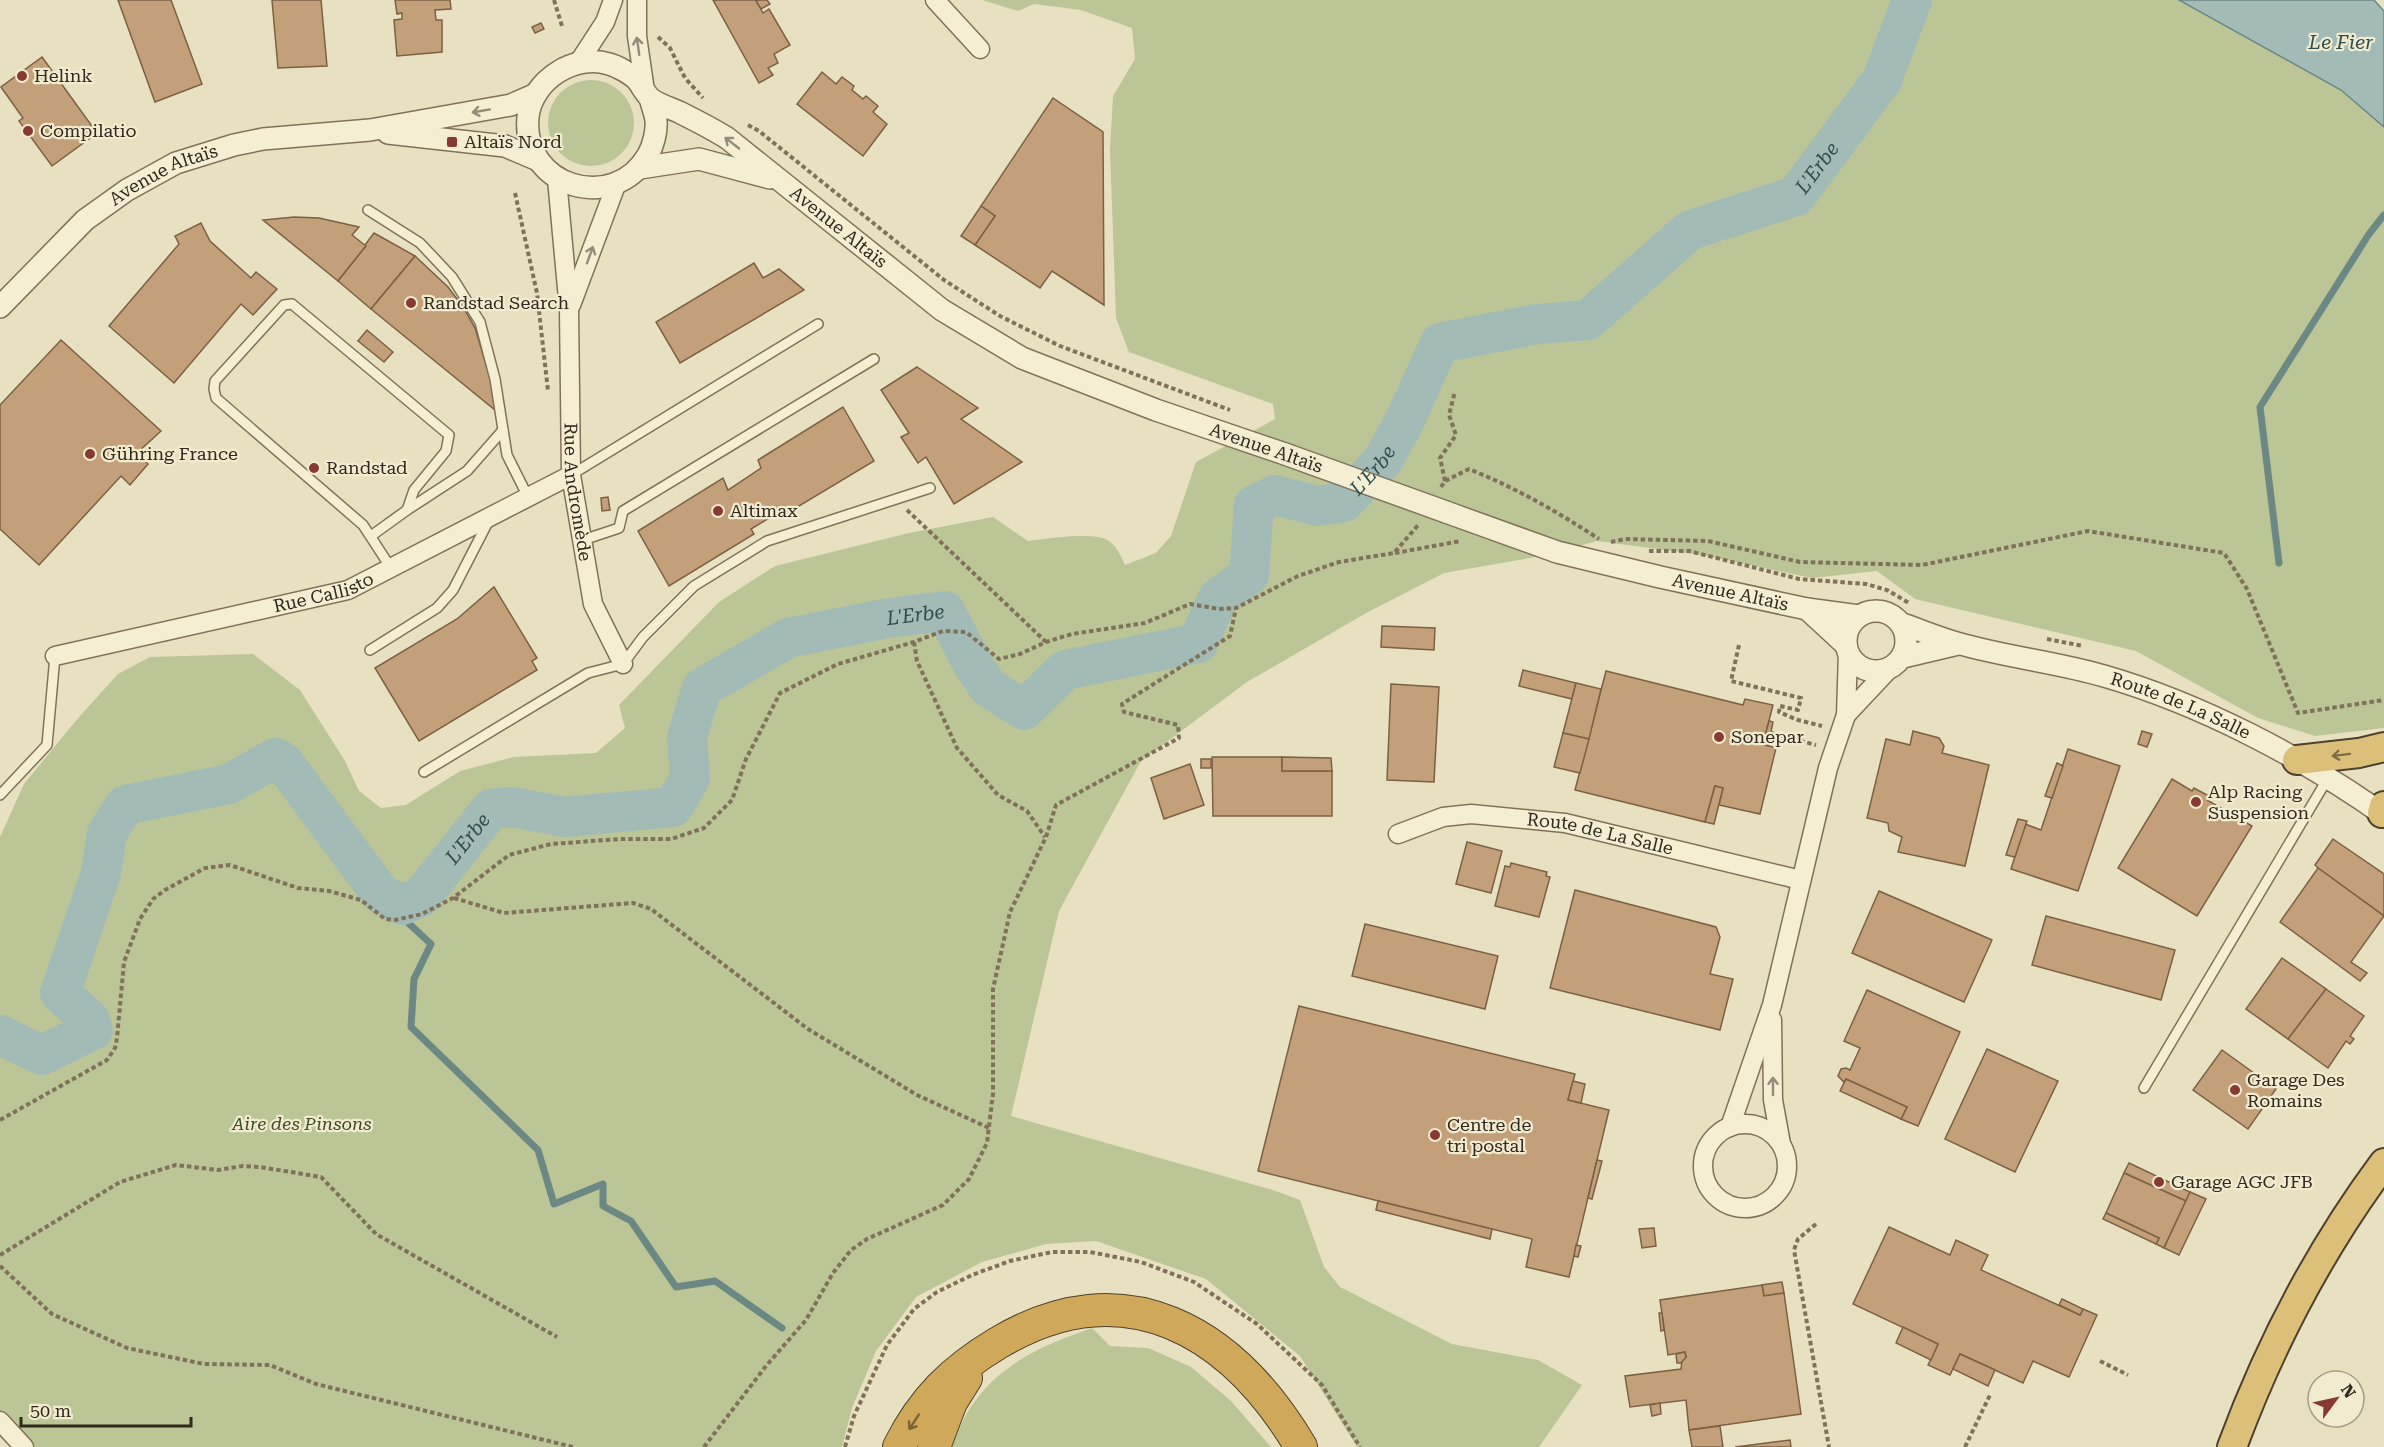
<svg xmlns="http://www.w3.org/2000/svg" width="2384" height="1447" font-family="'Roboto Serif',serif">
<rect width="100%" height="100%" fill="#e8e1c1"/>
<g fill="#bbc596">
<path d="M982 0H2179L2341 90 2384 127V728L2315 736 2258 718 2136 651 1915 599 1877 571 1812 578 1702 555 1597 541 1542 556 1444 573 1368 612 1247 682 1141 761 1059 911 1011 1116 1273 1190 1300 1200 1324 1267 1340 1287 1452 1344 1538 1360 1582 1385 1539 1447H1357L1300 1356 1206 1279 1096 1241 1046 1244 982 1262 916 1297 876 1351 852 1408 842 1447H28L0 1432V837L24 784 79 717 118 674 150 657 253 654 300 690 345 761 359 791 381 808 406 805 460 771 514 757 596 753 625 728 619 705 719 602 775 566 909 533 993 517 1028 541C1045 539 1095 531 1109 541 1117 547 1121 556 1125 565L1156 553 1171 536 1196 462 1275 419 1273 404 1129 352 1116 318 1110 149 1113 96 1135 59 1132 28 1081 10 1034 4 1018 11Z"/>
<circle cx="591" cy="123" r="43"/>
<path d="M1092 1328 1110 1346 1148 1348 1191 1367 1231 1401 1271 1447H952C957 1436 961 1423 967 1413 997 1364 1041 1346 1092 1328Z"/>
</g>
<polygon fill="#a3bbb7" stroke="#6b8884" stroke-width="1.5" points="2179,0 2374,0 2384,11 2384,127 2341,90"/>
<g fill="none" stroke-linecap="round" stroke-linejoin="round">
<g stroke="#6b8884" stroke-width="7">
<polyline points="2279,563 2260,407 2369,234 2384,215"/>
<polyline points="402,905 404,919 431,944 414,979 411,1027 538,1150 554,1204 603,1184 603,1206 631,1221 676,1287 715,1281 782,1328"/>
</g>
<path stroke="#a3bbb7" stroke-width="40" id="s1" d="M0 1035 42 1055 93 1030 89 1019 60 993 101 873 107 833 125 805 229 784 275 758 283 762 381 894 402 905 421 897 491 809 512 807 565 817 673 807 690 778 687 737 702 688 788 638 889 618 945 611 972 663 988 687 1024 710 1065 670 1198 643 1218 598 1249 575 1254 505 1275 495 1317 506 1344 502 1383 460 1404 422 1440 343 1537 324 1588 320 1690 230 1796 196 1882 80 1912 0"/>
</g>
<g fill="#c3a07a" stroke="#7c6043" stroke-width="1.5">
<polygon points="118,0 171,0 202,84 155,102"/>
<polygon points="272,0 321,0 327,66 278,68"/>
<polygon points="395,0 450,0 451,9 435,10 436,20 442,20 442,52 397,56 394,20 402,19 402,13 397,14"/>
<polygon points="713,0 756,0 763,13 769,9 790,45 774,54 778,63 768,68 773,75 759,83"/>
<polygon points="758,0 767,0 770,4 761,9 756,1"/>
<polygon points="541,23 544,29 535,33 532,27"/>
<polygon points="42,57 97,133 52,166 19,121 23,118 1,87"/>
<polygon points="822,72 836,84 842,77 854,86 852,90 863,99 866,96 878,106 873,112 887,124 863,156 797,104"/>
<polygon points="1053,98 1103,132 1104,305 1052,271 1040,288 975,245 995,216 981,206"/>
<polygon points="981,206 995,216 975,245 961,236"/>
<polygon points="294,217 319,218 359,227 352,235 366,246 338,281 263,220"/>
<polygon points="201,223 210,241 251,278 256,272 277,289 253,315 241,304 174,383 109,326 179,244 175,236"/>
<polygon points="374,233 415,256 371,309 338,281 366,246 365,245"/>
<polygon points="415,256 448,287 463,307 475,328 493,388 495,410 371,309"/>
<polygon points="754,263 763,278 779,269 804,290 680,363 656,322"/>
<polygon points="367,330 393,352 384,362 358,341"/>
<polygon points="61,340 161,431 137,453 148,464 130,485 121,476 39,565 0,529 0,405"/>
<polygon points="917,367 978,408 961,419 1022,462 954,504 926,457 918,463 901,437 909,433 881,390"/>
<polygon points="843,407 874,461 789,512 784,509 751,529 754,534 669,586 638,531 723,478 728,490 761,468 758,460"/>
<polygon points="608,497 610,510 602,511 601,498"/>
<polygon points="494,587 537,658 532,661 537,670 419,741 375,668 457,619"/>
<polygon points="1382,626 1435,628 1434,650 1381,647"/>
<polygon points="1523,670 1576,683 1572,699 1519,686"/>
<polygon points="1606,671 1743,705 1745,699 1773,705 1763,744 1776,748 1760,814 1719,805 1723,788 1715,786 1705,822 1575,790"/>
<polygon points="1576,683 1601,689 1589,739 1563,733"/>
<polygon points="1391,684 1439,687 1434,782 1387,780"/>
<polygon points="1769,721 1773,722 1768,746 1763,744"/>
<polygon points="1913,731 1939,738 1944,746 1942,753 1989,765 1965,866 1898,852 1902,837 1889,831 1888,823 1867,818 1886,739 1910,745"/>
<polygon points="2142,731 2152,734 2147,747 2138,744"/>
<polygon points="1563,733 1589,739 1580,773 1554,767"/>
<polygon points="2068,749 2120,766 2078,891 2011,869 2025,824 2041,830"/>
<polygon points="1212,757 1282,757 1282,771 1332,771 1332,816 1213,816"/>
<polygon points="1282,757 1331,758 1332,771 1282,771"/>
<rect x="1201" y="759" width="10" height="9"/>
<polygon points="2057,763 2063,766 2052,798 2045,796"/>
<polygon points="1190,764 1204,805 1164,819 1151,778"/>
<polygon points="2172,779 2192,791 2194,788 2209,796 2207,800 2252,826 2197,916 2118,868"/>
<polygon points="1715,786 1723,788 1714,824 1705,822"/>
<polygon points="2018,819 2027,821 2015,857 2006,855"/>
<polygon points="2333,839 2384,874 2384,916 2318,868 2315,865"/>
<polygon points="1467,842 1502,851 1491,893 1456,884"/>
<polygon points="1511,863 1547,872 1546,876 1550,877 1539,917 1495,906 1505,866 1510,867"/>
<polygon points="2318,868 2384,916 2351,962 2367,973 2360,981 2280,922"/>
<polygon points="1575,890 1716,927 1720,937 1710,974 1733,979 1720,1030 1550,988"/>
<polygon points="1879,891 1992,940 1964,1002 1852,953"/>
<polygon points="2046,916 2175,950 2161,1000 2032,965"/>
<polygon points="1365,924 1498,956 1485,1009 1352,976"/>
<polygon points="2282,958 2326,989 2288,1039 2246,1009"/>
<polygon points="2326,989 2364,1016 2350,1036 2354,1039 2350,1044 2346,1041 2328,1068 2288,1039"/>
<polygon points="1867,990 1960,1032 1918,1126 1901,1119 1907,1107 1846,1079 1844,1082 1838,1076 1841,1069 1846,1068 1850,1070 1860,1048 1844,1041"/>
<polygon points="1299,1006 1575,1074 1568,1100 1609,1110 1569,1277 1526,1267 1532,1239 1258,1171"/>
<polygon points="1987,1049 2058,1081 2015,1172 1945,1139"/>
<polygon points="2222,1050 2276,1089 2248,1129 2193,1090"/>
<polygon points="1846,1079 1907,1107 1901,1119 1840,1091"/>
<polygon points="1573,1081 1585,1084 1581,1103 1568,1100"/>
<polygon points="1597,1160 1602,1161 1592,1199 1588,1198"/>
<polygon points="2129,1163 2190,1192 2186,1201 2124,1173"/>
<polygon points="2124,1173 2186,1201 2164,1248 2156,1244 2159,1238 2106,1213"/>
<polygon points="2190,1192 2206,1199 2179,1255 2164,1248"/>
<polygon points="1378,1201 1492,1229 1490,1239 1376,1210"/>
<polygon points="2106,1213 2159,1238 2156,1244 2103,1219"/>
<polygon points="1889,1227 1950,1255 1956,1240 1988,1255 1981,1270 2080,1315 2083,1309 2097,1315 2069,1377 2033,1361 2023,1383 1960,1354 1950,1375 1928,1365 1938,1344 1853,1304"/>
<polygon points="1654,1228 1656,1246 1642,1248 1639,1229"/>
<polygon points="1576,1245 1581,1246 1578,1257 1574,1256"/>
<polygon points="1782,1282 1784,1293 1764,1296 1762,1285"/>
<polygon points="1762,1285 1764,1296 1784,1293 1801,1414 1689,1430 1686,1400 1630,1407 1625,1376 1681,1369 1682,1360 1686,1357 1685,1352 1668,1355 1660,1300"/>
<polygon points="2062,1299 2083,1309 2080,1315 2059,1305"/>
<polygon points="1659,1313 1662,1313 1664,1330 1661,1331"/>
<polygon points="1903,1327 1938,1344 1931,1360 1896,1343"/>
<polygon points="1685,1352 1686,1357 1681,1363 1677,1363 1676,1354"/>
<polygon points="1960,1354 1995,1370 1988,1386 1953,1369"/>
<polygon points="1660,1403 1661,1414 1652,1416 1650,1405"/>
<polygon points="1720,1426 1723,1447 1692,1447 1689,1430"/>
<polygon points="1790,1440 1791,1447 1735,1447"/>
</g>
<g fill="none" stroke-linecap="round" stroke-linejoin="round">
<g stroke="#80725a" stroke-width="12">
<g id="service">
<polyline points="368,210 420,243 452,277 480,322 495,379 507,455 528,497"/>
<polyline points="571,475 818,324"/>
<polyline points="407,510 467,471 503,430"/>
<polyline points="371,536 407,510 414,490 446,451 449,435 292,304 284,305 215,381 214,389 216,398 363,525 391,568"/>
<polyline points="583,540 619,528 623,511 874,359"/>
<polyline points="370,650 437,608 453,590 489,520"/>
<polyline points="424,772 588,673 623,664 643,637 694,586 767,541 930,488"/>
<polyline points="0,795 47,745 55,656"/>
<polyline points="2144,1088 2328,778"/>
</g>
</g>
<g stroke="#80725a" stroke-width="21">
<g id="minor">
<polyline points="637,0 637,36 645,91"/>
<polyline points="935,0 980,49"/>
<polyline points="579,62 605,22 613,0"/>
<path id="s2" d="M557 179 569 310 571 475 593 604 623 664"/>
<polyline points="571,305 616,185"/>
<path id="s3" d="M55 656 348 590 571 475"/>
<polyline points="1846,715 1890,668"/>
<path id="s4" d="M1398 834 1443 817 1471 814 1565 823 1801 880"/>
<polyline points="1772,1020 1773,1100 1781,1144"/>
<circle cx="1745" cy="1166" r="42"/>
<polyline points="1730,1127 1772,1005 1828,768 1846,715 1848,652"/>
<polyline points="0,1421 24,1447"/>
</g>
</g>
<g stroke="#80725a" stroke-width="24">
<g id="tertiary">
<path id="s5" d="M650 98C652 106 655 113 656 120 657 132 653 146 648 155 613 215 521 186 528 117 532 80 575 53 609 64 617 66 631 74 637 80 641 85 645 93 650 98 657 104 670 108 679 112 695 120 711 128 727 138L942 310 1022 358 1156 410 1285 454"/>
<polyline points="388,133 505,146 538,160"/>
<polyline points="640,168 699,159 770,178"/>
<path id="s6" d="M0 307 85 220 127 190 176 163 234 145 263 139 370 130 511 105 536 94"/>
<path id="s7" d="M1446 512 1557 552 1660 577 1807 609 1859 616"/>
<polyline points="1807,609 1846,645"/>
<circle cx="1876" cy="641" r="30"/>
<path id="s8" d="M1902 624C1920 630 1939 638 1957 643 2005 657 2056 662 2104 676 2201 704 2302 757 2384 815"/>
<polyline points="1903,657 1958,644"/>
</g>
</g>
<g stroke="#4e402e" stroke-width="32">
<g id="trunk">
<polyline points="2297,760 2359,753 2384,747"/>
<polyline points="2382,813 2384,806"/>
<path d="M2232 1447C2269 1347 2320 1249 2384 1163"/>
</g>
</g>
<g stroke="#4e402e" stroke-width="34">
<g id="motorway">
<path d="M899 1447C923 1399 953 1370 998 1343 1125 1267 1232 1331 1301 1447"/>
<polyline points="934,1447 951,1402 966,1378"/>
</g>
</g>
<g stroke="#80725a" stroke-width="4" stroke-dasharray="4.5 3" stroke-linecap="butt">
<polyline points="554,0 562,26"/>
<polyline points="658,37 670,48 685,78 703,98"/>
<polyline points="748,125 759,131 944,280 1000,316 1060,346 1230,410"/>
<polyline points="515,193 537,293 548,391"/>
<polyline points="1445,481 1440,458 1456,435 1449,415 1455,391"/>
<path d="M1441 487 1445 481 1469 469C1516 488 1556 511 1599 539"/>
<polyline points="907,510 1046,642"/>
<polyline points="1611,542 1625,539 1708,541 1800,562 1922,565 2088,531 2224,553 2247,589 2298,713 2384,700"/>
<polyline points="1649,551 1689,551 1799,579 1866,584 1887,590 1909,603"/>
<polyline points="1395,553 1461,541"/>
<polyline points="2047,639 2083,646"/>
<polyline points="914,642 917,661 957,748 998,795 1027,811 1045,837"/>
<polyline points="1739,645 1731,681 1801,698 1798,710 1780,706 1779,712 1798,720 1822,726"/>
<polyline points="1771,733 1816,745"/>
<polyline points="454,898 504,913 633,903 651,909 808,1029 917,1095 989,1128"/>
<polyline points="0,1120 107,1060 115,1048 117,1038 124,962 140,919 153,899 165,890 205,868 230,865 298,888 329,891 361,900 385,919 395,920 422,914 453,898 509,855 551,844 620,839 671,839 704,828 732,800 746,759 780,693 838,664 914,642 943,631 966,632 999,659 1020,654 1046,642 1072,634 1145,623 1190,604 1219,609 1236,608 1298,576 1339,562 1394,553 1419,524"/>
<polyline points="1816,1224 1798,1239 1794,1250 1829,1447"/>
<polyline points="0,1255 120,1182 176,1165 218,1170 243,1166 260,1167 321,1177 376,1234 557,1337"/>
<polyline points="0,1266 52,1314 127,1348 204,1364 270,1365 316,1384 573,1447"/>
<polyline points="2100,1361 2128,1375"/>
<polyline points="704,1447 766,1366 806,1320 833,1273 851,1250 867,1239 943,1205 969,1179 987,1143 993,1094 993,989 1010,912 1046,837 1056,805 1179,738 1178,725 1124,712 1122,704 1230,636 1236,608"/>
<polyline points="845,1447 854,1416 887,1345 914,1309 937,1292 972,1275 1010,1261 1052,1252 1090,1252 1141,1262 1194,1282 1257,1324 1322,1385 1360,1447"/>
<polyline points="1965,1447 1990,1395"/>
</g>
<use href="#service" stroke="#f4eed3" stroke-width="9"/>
<use href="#minor" stroke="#f4eed3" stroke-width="18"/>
<use href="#tertiary" stroke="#f4eed3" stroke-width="21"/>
<use href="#trunk" stroke="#dcc07a" stroke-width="28"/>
<use href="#motorway" stroke="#d0a859" stroke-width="32"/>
<g stroke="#80725a" stroke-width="24" stroke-linecap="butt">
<polyline id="tertiary-bridge" points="1285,454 1446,512"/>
</g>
<use href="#tertiary-bridge" stroke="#f4eed3" stroke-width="21"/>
</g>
<defs><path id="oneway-shaft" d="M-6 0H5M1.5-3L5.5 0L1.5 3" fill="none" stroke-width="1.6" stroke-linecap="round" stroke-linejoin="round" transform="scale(1.5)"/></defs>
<g stroke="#928c78">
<use href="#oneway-shaft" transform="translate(638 46) rotate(-98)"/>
<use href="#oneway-shaft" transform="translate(481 111) rotate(170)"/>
<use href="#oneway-shaft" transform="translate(732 143) rotate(-142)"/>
<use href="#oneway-shaft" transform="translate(590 255) rotate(-70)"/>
<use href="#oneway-shaft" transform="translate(1773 1086) rotate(-90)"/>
</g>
<use stroke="#7e6d47" href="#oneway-shaft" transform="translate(2341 755) rotate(173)"/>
<use stroke="#796238" href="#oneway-shaft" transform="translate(914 1422) rotate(123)"/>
<g fill="#883931" stroke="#f1ebcf" stroke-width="2">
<circle cx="22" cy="76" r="6"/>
<circle cx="28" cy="131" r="6"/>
<rect x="446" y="136" width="12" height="12" rx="3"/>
<circle cx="411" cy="303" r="6"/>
<circle cx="90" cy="454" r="6"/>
<circle cx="314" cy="468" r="6"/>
<circle cx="718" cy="511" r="6"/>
<circle cx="1719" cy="737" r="6"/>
<circle cx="2196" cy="802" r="6"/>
<circle cx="2235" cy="1090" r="6"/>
<circle cx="1435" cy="1135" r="6"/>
<circle cx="2159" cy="1182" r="6"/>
</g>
<g text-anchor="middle" stroke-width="4.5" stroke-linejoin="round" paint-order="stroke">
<g font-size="18" fill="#31291d" stroke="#f1ebcf" text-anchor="start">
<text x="34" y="82">Helink</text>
<text x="40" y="137">Compilatio</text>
<text x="464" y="148">Altaïs Nord</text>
<text x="423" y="309">Randstad Search</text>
<text x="102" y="460">Gühring France</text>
<text x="326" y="474">Randstad</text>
<text x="730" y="517">Altimax</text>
<text x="1731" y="743">Sonepar</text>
<text x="2208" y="798">Alp Racing<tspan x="2208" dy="21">Suspension</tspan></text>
<text x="2247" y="1086">Garage Des<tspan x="2247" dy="21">Romains</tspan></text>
<text x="1447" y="1131">Centre de<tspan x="1447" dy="21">tri postal</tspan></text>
<text x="2171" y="1188">Garage AGC JFB</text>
</g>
<g font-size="18" fill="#31291d" stroke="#f1ebcf">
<text dy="6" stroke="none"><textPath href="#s6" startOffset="213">Avenue Altaïs</textPath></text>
<text dy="6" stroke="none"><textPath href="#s5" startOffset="628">Avenue Altaïs</textPath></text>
<text transform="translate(1266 448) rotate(19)" y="6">Avenue Altaïs</text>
<text dy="6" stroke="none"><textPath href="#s2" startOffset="314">Rue Andromède</textPath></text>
<text dy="6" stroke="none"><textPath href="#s3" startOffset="276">Rue Callisto</textPath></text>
<text dy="6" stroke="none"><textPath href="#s7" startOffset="296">Avenue Altaïs</textPath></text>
<text dy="6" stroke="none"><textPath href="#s8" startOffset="291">Route de La Salle</textPath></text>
<text dy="6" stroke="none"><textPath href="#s4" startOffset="207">Route de La Salle</textPath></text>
</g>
<g font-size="18" font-style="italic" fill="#3e4b26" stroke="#f1ebcf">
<text x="302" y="1130">Aire des Pinsons</text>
</g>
<g font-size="20" font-style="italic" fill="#2e4e4f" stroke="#f1ebcf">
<text x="2341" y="49">Le Fier</text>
<text dy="7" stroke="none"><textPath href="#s1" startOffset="2607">L'Erbe</textPath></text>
<text dy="7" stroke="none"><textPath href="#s1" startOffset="2030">L'Erbe</textPath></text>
<text dy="7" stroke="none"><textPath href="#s1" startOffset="1382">L'Erbe</textPath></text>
<text dy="7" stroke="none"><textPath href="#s1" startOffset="806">L'Erbe</textPath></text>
</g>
</g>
<g transform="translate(2336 1399) rotate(57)"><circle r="28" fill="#f1ebcf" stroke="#a49d88" stroke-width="1.5"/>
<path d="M0-4.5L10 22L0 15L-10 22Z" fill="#883931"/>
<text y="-9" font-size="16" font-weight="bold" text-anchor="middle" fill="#31291d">N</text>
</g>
<path d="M21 1417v9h170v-9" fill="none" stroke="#31291d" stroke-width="3"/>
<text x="30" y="1417" font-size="18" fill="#31291d" stroke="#f1ebcf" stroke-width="4.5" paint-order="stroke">50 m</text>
</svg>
